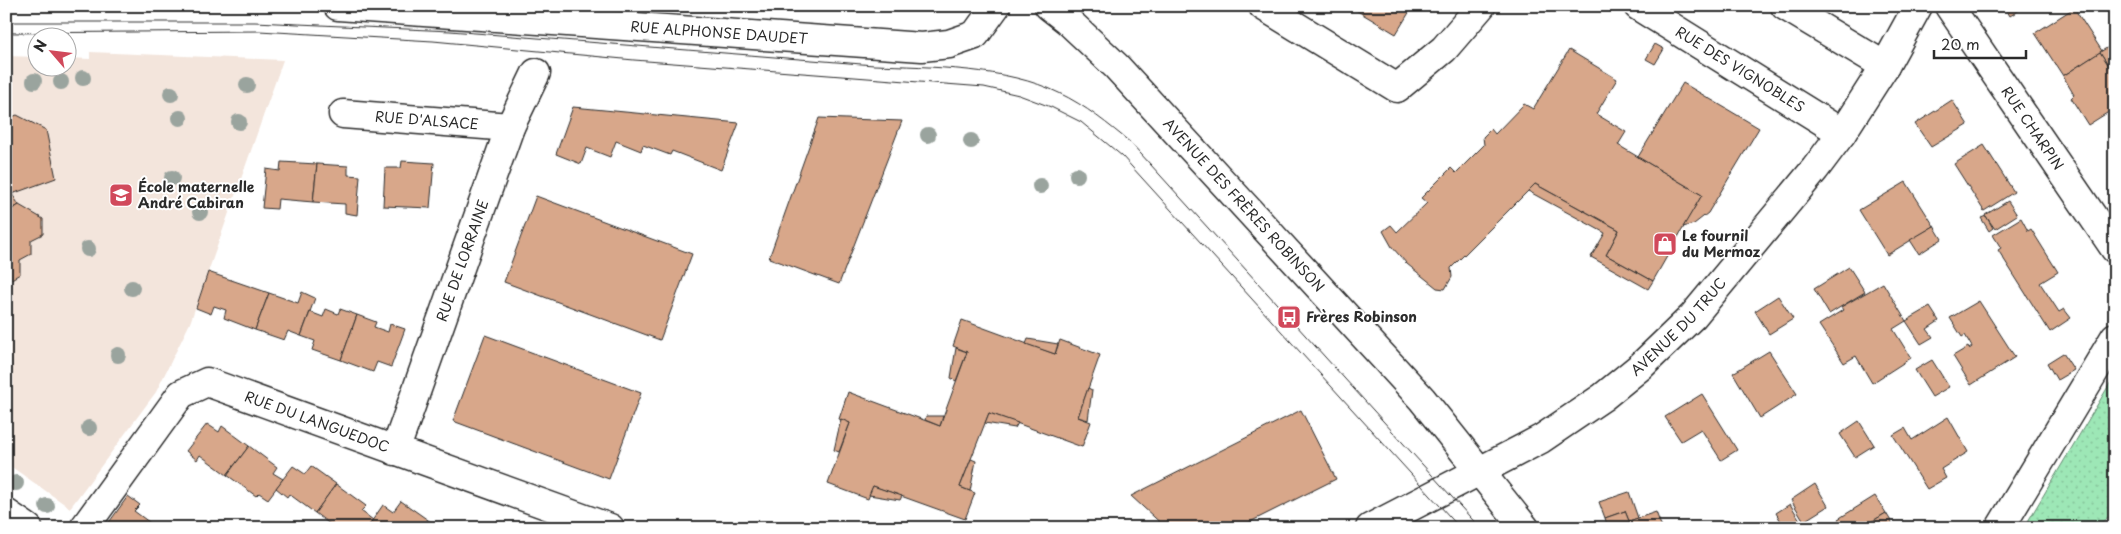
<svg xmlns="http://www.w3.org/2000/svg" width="2121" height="534" font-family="'Playpen Sans',sans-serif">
<defs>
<pattern id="grass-dots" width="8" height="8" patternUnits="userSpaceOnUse" patternTransform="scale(1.25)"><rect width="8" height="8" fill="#9de7b6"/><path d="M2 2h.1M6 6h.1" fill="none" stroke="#87c69d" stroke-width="1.8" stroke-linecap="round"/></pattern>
</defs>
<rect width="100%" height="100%" fill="#fff"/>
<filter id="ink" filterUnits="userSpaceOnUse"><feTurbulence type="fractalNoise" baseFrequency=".02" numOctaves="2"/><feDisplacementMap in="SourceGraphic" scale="10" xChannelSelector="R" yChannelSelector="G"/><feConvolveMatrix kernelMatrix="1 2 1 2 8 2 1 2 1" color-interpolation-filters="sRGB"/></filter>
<g filter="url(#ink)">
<polygon fill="#f3e5dc" points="90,52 283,60 190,323 156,392 70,508 6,463 6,56 37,57 38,68 68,68 68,58 90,59"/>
<polygon fill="url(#grass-dots)" stroke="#648970" points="2115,375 2115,513 2093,528 2024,528"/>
<g fill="#d8a78a" stroke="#2b2b2b">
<polygon points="1349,6 1413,6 1396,34"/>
<polygon points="2004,6 2026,6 2010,16"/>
<polygon points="2074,8 2102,51 2063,76 2035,33"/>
<polygon points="2115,43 2115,75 2100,52"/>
<polygon points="1655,44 1664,49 1655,64 1646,59"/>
<polygon points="1569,50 1617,79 1596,114 1626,132 1618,145 1702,195 1653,281 1606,255 1619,230 1535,184 1451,268 1452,277 1445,289 1437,288 1407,264 1392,247 1383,231 1391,225 1397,232 1427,203 1421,198 1451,168 1456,173 1484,145 1483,137 1491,129 1495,134 1524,104 1533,109"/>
<polygon points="2100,52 2115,75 2115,95 2109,99 2115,108 2088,125 2071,98 2074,95 2063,76"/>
<polygon points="6,78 11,80 12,117 17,115 46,130 56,178 12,194 6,199"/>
<polygon points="1683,83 1759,128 1708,213 1694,224 1683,227 1702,195 1638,157"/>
<polygon points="2115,95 2115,107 2109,99"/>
<polygon points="1952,100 1968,125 1931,147 1915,124"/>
<polygon points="573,107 739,123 721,170 672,151 670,155 643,145 641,151 616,141 610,157 587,148 581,164 556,154"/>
<polygon points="819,118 902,121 839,284 769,258"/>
<polygon points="1984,145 2014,192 1984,211 1954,164"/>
<polygon points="402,161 434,163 430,208 383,206 385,168 401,168"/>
<polygon points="281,162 317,164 313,202 278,199 277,209 262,208 266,169 280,171"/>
<polygon points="317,164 348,166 348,175 360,176 357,215 345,213 345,204 313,202"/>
<polygon points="1906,182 1934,226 1887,255 1859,210"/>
<polygon points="1535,184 1619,230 1606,255 1653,281 1648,289 1591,257 1605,233 1528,191"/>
<polygon points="12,194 19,205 6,213 6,199"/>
<polygon points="536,196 692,254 660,340 504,282"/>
<polygon points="2008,201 2017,215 1995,229 1985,215"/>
<polygon points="19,205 43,219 43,234 31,240 31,254 20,260 20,274 8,281 6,280 6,213"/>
<polygon points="1986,216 1993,228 1989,231 1981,218"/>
<polygon points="2021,218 2028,231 2031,229 2058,272 2040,283 2059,312 2064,309 2071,318 2050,332 1998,250 2001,248 1993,235"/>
<polygon points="1934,226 1942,239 1919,254 1910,240"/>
<polygon points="1849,267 1865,292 1829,314 1814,289"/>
<polygon points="208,272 269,293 255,330 224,318 226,310 214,306 211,314 196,308"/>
<polygon points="1883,283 1906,321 1893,329 1911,358 1872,383 1856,356 1844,363 1819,325 1843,310 1841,307"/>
<polygon points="302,292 315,298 301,336 288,331 284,340 255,330 269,293 298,303"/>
<polygon points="1778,296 1793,319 1769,334 1755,311"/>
<polygon points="1979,301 2015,357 1971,385 1953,356 1968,347 1969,349 1972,347 1965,335 1962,337 1950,318"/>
<polygon points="1930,307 1939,321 1927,329 1933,337 1921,344 1906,321"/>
<polygon points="326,309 338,314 340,309 357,315 341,360 312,350 315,341 301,336 310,312 323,317"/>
<polygon points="357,315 376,322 374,327 388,332 390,324 405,329 391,367 377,362 373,372 341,360"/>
<polygon points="962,320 1055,354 1060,340 1100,355 1078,417 1091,422 1082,447 989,413 960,487 975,493 965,519 873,486 868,499 828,484 850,423 839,419 848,392 940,426 967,352 953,346"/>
<polygon points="485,335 641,393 609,479 453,421"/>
<polygon points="1028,339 1058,344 1055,354 1026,344"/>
<polygon points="956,348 967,352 956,381 951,378"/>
<polygon points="1769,351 1797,394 1760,418 1733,373"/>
<polygon points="2063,353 2074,370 2057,380 2047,363"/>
<polygon points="1932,360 1949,387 1932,397 1915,370"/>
<polygon points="1088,388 1092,390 1088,420 1078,417"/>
<polygon points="1702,394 1737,450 1721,460 1701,429 1681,441 1665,417"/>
<polygon points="1301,410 1336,479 1238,528 1166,528 1131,496"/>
<polygon points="989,413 1018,423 1015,428 985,423"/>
<polygon points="926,416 943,416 940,426 925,420"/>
<polygon points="1948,417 1968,452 1941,469 1946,478 1927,489 1893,435 1905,428 1912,440"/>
<polygon points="841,419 850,423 839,452 834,450"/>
<polygon points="1859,421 1874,445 1855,457 1840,434"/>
<polygon points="207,424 219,432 222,426 249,446 227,475 200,455 197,460 186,451"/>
<polygon points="249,446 277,467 273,473 283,479 268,499 259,493 256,496 227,475"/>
<polygon points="971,459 976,461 970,491 960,487"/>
<polygon points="293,466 305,474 311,466 336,484 315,513 289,494 287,497 276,488"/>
<polygon points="336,484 366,506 361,511 373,520 367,528 335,528 315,513"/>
<polygon points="1815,484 1828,506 1804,521 1791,500"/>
<polygon points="873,486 902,496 900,500 869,495"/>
<polygon points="1629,492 1638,518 1629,521 1625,511 1605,518 1599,502"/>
<polygon points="128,496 140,505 134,511 157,528 105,528"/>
<polygon points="1875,496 1886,513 1861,528 1843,528 1838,519"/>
<polygon points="401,501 428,520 423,528 367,528 383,505 393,512"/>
<polygon points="1790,504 1805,528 1785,528 1776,513"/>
<polygon points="1625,511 1629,521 1656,512 1662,528 1608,528 1605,518"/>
<polygon points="1886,513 1895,528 1861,528"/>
<polygon points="428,520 439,528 423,528"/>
</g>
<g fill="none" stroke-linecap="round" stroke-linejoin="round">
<g stroke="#2b2b2b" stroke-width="31">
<g id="minor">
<path id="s1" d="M338 6 922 47 949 44 975 35 996 6"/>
<polyline points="1263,6 1397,88 1444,49 1481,6"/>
<path id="s2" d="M1638 6 1842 133"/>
<polyline points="1785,6 1885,66"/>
<path id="s3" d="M1949 6 2115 249"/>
<path id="s4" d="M343 114 510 127"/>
<path id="s5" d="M395 451 510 127 536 73"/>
<polyline points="6,513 28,528"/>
<path id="s6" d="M84 528 181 394 207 382 610 528"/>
<polyline points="2000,528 2115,337"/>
</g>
</g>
<g stroke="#2b2b2b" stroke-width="31">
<g id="tertiary">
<path id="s7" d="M1049 6 1067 20 1116 66 1422 399 1525 528"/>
<path id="s8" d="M1370 528 1541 439 1603 397 1641 366 1693 316 1815 169 1842 133 1885 66 1918 6"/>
</g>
</g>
<use href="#minor" stroke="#fff" stroke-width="28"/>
<use href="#tertiary" stroke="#fff" stroke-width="28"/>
<g stroke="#2b2b2b" stroke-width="1">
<path d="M6 22H255L450 31 874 65C930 67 1007 67 1059 93 1085 105 1109 125 1131 143L1480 528"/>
<polyline points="6,33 259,31 433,41 634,60 984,87 1019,95 1051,107 1081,122 1122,156 1460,528"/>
</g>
</g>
<g fill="#9aa49e">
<circle cx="83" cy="78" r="8"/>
<circle cx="34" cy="81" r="8"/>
<circle cx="61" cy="82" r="8"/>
<circle cx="247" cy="85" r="8"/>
<circle cx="171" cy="94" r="8"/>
<circle cx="180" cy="118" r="8"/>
<circle cx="239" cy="122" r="8"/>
<circle cx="928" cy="135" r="8"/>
<circle cx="971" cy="141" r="8"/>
<circle cx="1077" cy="175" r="8"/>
<circle cx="172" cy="178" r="8"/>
<circle cx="1040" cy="186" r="8"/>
<circle cx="200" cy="212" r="8"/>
<circle cx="88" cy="249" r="8"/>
<circle cx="132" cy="288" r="8"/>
<circle cx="118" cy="355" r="8"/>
<circle cx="89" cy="428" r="8"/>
<circle cx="16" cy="483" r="8"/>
<circle cx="47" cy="506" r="8"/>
</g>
</g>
<defs>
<g id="school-square" transform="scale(1.25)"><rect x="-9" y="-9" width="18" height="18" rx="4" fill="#d1495b" stroke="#fff"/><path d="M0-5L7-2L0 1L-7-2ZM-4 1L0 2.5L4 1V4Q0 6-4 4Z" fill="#fff"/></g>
<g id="shop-square" transform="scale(1.25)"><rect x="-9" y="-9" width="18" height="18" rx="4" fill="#d1495b" stroke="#fff"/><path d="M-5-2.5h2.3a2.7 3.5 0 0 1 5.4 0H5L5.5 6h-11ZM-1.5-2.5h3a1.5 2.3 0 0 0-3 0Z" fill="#fff"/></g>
<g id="bus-square" transform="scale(1.25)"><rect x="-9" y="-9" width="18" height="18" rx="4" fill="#d1495b" stroke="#fff"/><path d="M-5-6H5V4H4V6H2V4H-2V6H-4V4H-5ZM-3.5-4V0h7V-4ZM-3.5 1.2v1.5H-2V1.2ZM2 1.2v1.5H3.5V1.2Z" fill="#fff"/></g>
</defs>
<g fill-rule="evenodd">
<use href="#school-square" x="121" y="195"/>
<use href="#shop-square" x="1665" y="244"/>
<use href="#bus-square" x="1289" y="317"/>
</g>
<g text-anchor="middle" stroke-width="4" stroke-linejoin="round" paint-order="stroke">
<g font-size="14" fill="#2b2b2b" stroke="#fff">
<text dy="5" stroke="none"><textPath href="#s1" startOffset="382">RUE ALPHONSE DAUDET</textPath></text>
<text dy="5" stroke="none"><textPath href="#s2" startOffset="120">RUE DES VIGNOBLES</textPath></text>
<text dy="5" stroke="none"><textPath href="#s4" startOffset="84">RUE D'ALSACE</textPath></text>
<text dy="5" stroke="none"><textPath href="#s3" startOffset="148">RUE CHARPIN</textPath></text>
<text dy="5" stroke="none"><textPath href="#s7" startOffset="279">AVENUE DES FRÈRES ROBINSON</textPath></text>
<text dy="5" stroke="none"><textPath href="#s5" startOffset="202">RUE DE LORRAINE</textPath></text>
<text dy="5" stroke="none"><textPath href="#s8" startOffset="371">AVENUE DU TRUC</textPath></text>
<text dy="5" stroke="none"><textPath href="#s6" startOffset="311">RUE DU LANGUEDOC</textPath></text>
</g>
<g font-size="14" font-weight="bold" fill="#2b2b2b" stroke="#fff" text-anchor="start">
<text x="138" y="192">École maternelle<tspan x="138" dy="16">André Cabiran</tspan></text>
<text x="1682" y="241">Le fournil<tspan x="1682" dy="16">du Mermoz</tspan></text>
<text x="1306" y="322">Frères Robinson</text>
</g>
</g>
<rect width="2121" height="534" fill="none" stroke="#fff" stroke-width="25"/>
<rect x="12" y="12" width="2096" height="509" fill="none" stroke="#2b2b2b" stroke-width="2" filter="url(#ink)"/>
<g transform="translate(52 52) rotate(298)"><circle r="24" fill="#ffffff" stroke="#aaaaaa"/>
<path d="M0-4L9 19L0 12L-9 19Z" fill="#d1495b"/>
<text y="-8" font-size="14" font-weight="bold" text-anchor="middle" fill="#2b2b2b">N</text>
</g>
<path d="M1934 50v8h92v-8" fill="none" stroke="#2b2b2b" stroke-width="2.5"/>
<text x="1941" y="50" font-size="15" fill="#2b2b2b" stroke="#ffffff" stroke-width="4" paint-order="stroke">20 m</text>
</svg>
